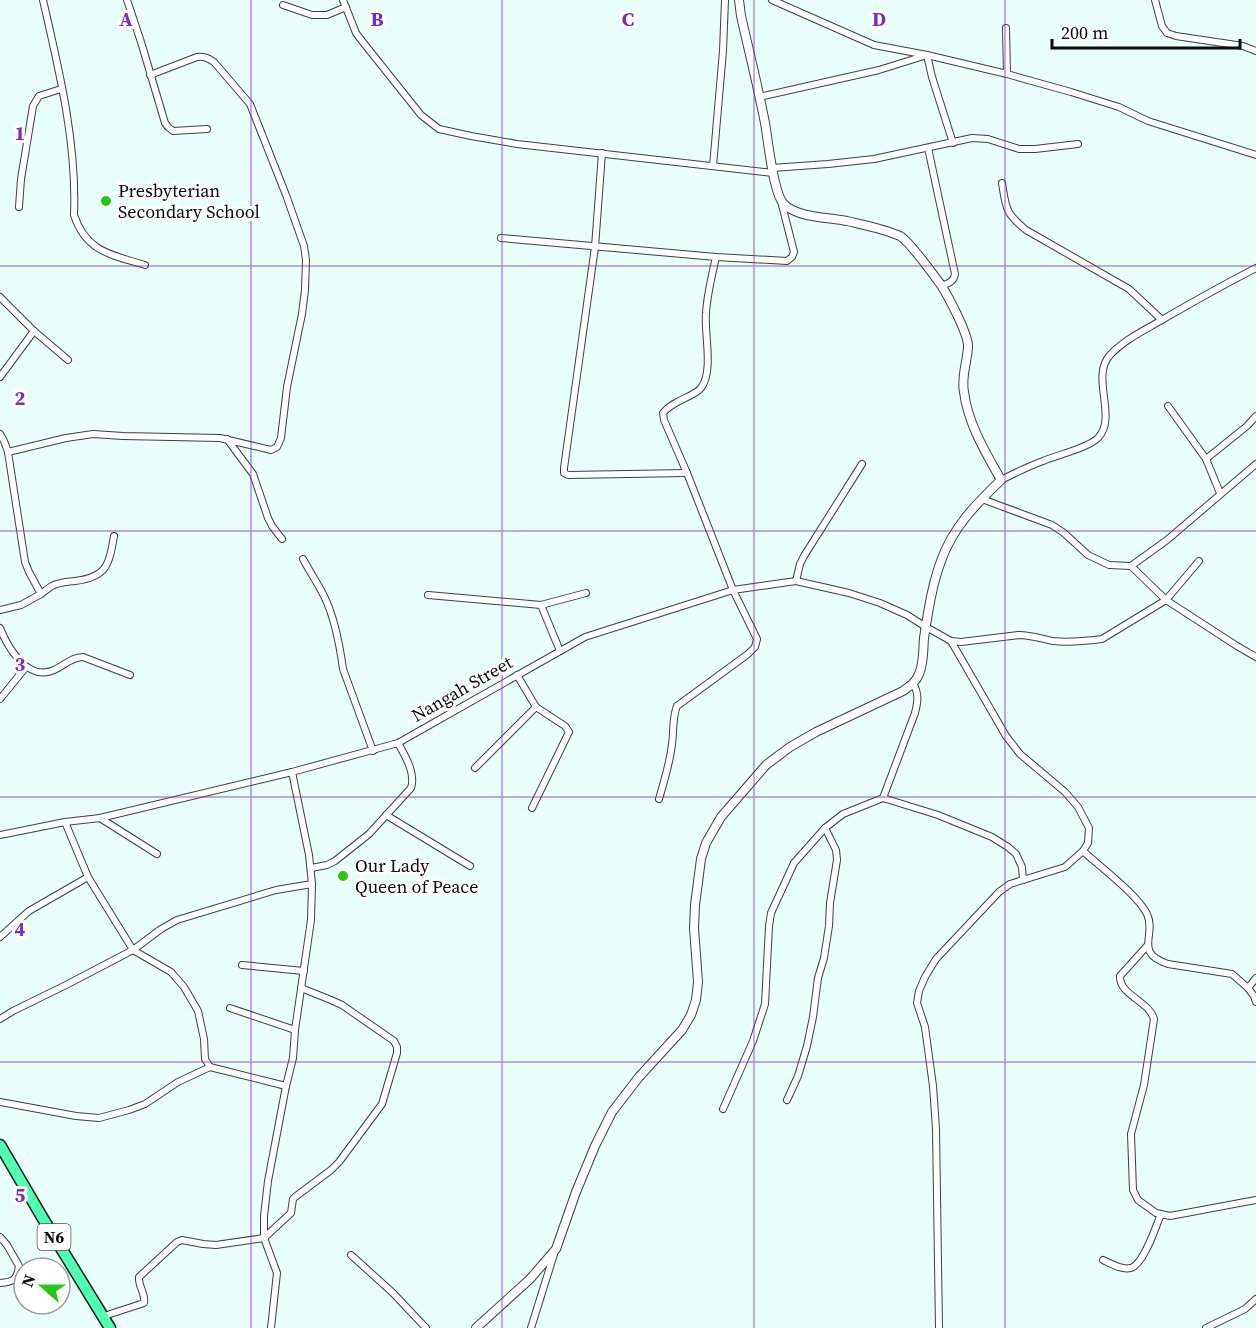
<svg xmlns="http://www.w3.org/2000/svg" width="1256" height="1328" font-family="'Source Serif 4',serif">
<rect width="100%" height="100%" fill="#e9fffa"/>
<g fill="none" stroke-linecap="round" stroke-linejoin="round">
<g stroke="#3e3e3e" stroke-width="8">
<g id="minor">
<path d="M43 0C59 70 77 143 74 215 86 252 112 255 145 265"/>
<polyline points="127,0 141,42 165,123 168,127 173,131 207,129"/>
<polyline points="343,0 356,33 362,41 421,115 439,129 471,136 517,144 773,173"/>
<polyline points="772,0 874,45 927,55 1007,74 1071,92 1119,107 1148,121 1256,155"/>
<polyline points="1155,0 1162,26 1167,33 1176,36 1243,46 1256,51"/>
<polyline points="283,5 312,15 327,15 346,7"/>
<polyline points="1006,28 1007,74"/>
<polyline points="759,97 879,70 927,55 932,77 953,143"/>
<path d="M928 148 955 274C954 282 948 283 942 286"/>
<polyline points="602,153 595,247 564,468 564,473 568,475 687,473"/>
<polyline points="713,166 723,51 725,0"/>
<polyline points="772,168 828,164 874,159 972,138 988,139 1019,149 1035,149 1078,144"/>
<path d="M1002 183C1006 208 1005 213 1026 230L1129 289 1162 320"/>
<polyline points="19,207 21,179 33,106 39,96 61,89"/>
<polyline points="501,238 716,257 787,261 792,257 794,252 781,201"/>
<polyline points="0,297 34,331 68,360"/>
<polyline points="0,377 34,331"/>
<polyline points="1168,406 1206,459 1220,493"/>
<path d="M0 434 4 441 8 452 25 562 29 572 41 594C44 592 48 588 52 586 59 582 68 582 75 581 107 577 109 565 114 536"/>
<polyline points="227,439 253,474 268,518 272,526 282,539"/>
<path d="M8 452 66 438 93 434 123 436 220 438 271 450 277 447 281 438 287 387 302 314 305 290 306 260 304 246 286 195 250 104 214 62C208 58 204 56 197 57L150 75"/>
<polyline points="1206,459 1247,426 1256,416"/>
<path d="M1001 480C1015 473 1029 466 1043 461 1057 455 1088 448 1098 438 1118 417 1090 377 1110 355 1124 340 1143 331 1160 321 1191 303 1223 285 1256 268"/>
<polyline points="982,499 1052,525 1064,533 1088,555 1109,565 1131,566 1167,540 1256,464"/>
<path d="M303 559C310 572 318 584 324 596 334 616 340 647 343 669L373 751"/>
<polyline points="1131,566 1166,600 1237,646 1256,657"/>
<polyline points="796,581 800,564 804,556 862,464"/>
<polyline points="428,595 541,605 586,593"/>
<polyline points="541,605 560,651"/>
<polyline points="0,610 21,605 41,594"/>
<path d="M0 628C8 648 28 682 54 670 64 666 71 657 83 657L130 675"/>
<polyline points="517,675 536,707 565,726 569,732 532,808"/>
<polyline points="0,699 26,667"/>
<polyline points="475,768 536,707"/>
<path d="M883 798 915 713C918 701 919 694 913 683"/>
<path d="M659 799C664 781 670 763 672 744 674 731 672 718 677 706L748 654 755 647 757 639 733 590 687 473 664 420 663 413C673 400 694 397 701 388 714 371 704 333 706 313 707 295 712 275 716 257"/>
<polyline points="386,815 470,866"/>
<polyline points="100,818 157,854"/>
<polyline points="65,822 88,877 133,950 171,972 184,987 198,1011 204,1039 205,1059 210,1067"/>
<path d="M0 835 65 822 100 818 292 772 398 743 585 637 733 590 796 581 849 593 880 603 907 615 926 627 951 641 961 642 1019 635C1031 635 1042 639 1053 641 1069 643 1086 641 1102 639L1166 600 1199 561"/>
<path d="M1083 851C1099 866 1138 895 1147 914 1157 936 1133 952 1168 964L1232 974 1248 988 1254 996 1256 1002"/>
<path d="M311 868 327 865 335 861 369 834 411 788C416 773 405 756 398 743"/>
<polyline points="0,937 29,911 88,877"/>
<path d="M1147 946 1120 976C1119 995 1149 1001 1154 1019L1144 1085 1131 1134 1133 1190 1138 1200 1156 1213 1170 1216 1256 1200"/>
<polyline points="242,965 304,971"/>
<polyline points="1248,988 1256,978"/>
<polyline points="230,1008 295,1030"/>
<polyline points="0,1019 13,1011 66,985 133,950 161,929 177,920 276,890 312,884"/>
<polyline points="787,1100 798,1076 807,1046 813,1017 818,978 824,958 829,926 830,903 837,860 836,850 825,828 843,814 883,798 938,815 992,837 1008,847 1016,854 1022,867 1023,880"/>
<polyline points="0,1102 76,1116 99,1118 129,1110 145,1104 178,1082 210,1067 286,1086"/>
<polyline points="723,1109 753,1041 765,1004 769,926 771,913 794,863 825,828"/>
<path d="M0 1237 7 1245 19 1266C17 1280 13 1282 0 1283"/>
<polyline points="351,1255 393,1293 426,1328"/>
<path d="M1103 1260C1112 1264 1121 1270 1131 1268 1144 1264 1156 1226 1161 1214"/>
<path d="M104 1316 144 1303C146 1294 138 1286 139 1277L177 1242 182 1240 203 1244 216 1245 264 1238 291 1213 293 1199 295 1197 331 1170 339 1162 382 1104 397 1053V1047L394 1041 342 1005 331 1000 301 988"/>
<polyline points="271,1328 277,1273 264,1238 264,1216 268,1181 286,1086 293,1058 295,1030 311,920 312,884 309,855 292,772"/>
<polyline points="531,1328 555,1251"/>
<polyline points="939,1328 936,1129 933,1086 925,1027 917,1003 919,991 925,977 936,959 999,892 1010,884 1065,867 1083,851 1088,843 1089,828 1078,807 1065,792 1020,754 1006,736 951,641"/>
<polyline points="1206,1328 1245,1309 1256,1299"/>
</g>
</g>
<g stroke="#3e3e3e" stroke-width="10">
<path id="tertiary" d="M476 1328 530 1279 556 1249 576 1192 595 1146 612 1112 639 1077 682 1030 691 1015 696 1000 698 982 694 928 695 905 701 859 706 843 721 817 766 765 790 747 816 732 903 691C910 686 916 682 919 674 924 663 923 649 924 638 928 612 932 585 941 561 953 527 976 504 1001 480 986 453 968 424 964 392 961 377 967 363 968 347 969 335 948 296 941 285 933 274 910 242 900 236 885 229 864 225 847 221 828 217 796 218 783 203 773 191 768 140 765 123 758 87 749 51 741 16L739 0"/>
</g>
<g stroke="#1c1c1c" stroke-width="13">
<polyline id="trunk" points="0,1145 42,1217 110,1328"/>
</g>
<use href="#minor" stroke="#fff" stroke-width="6"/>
<use href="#tertiary" stroke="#fff" stroke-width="8"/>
<use href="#trunk" stroke="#50ffb2" stroke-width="10"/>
</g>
<path fill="none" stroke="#7b2cbf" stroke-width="1.5" stroke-opacity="0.55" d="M251 0V1328M502 0V1328M754 0V1328M1005 0V1328M0 266H1256M0 531H1256M0 797H1256M0 1062H1256"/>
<g fill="#27c718" stroke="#fff" stroke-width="2">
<circle cx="106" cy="201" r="6"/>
<circle cx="343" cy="876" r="6"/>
</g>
<g text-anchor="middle" stroke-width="6" stroke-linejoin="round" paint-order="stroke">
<rect fill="#fff" stroke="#545454" stroke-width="1.5" x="37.5" y="1224" width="33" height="26" rx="4.5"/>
<g font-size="16" font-weight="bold" fill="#0b0b0b">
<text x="54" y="1243">N6</text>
</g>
<g font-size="18" fill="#0b0b0b" stroke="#fff" text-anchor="start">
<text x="118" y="197">Presbyterian<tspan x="118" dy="21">Secondary School</tspan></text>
<text x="355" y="872">Our Lady<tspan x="355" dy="21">Queen of Peace</tspan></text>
</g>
<g font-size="18" fill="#0b0b0b" stroke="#fff">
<text transform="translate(462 689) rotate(-30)" y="6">Nangah Street</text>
</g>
</g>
<g font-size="20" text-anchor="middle" font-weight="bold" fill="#7b2cbf" stroke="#fff" stroke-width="6" stroke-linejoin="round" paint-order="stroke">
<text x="126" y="26">A</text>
<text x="377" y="26">B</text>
<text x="628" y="26">C</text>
<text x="879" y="26">D</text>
<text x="20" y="140">1</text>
<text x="20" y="405">2</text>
<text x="20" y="671">3</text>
<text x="20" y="936">4</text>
<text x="20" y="1202">5</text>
</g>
<g transform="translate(42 1286) rotate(291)"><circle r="28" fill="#ffffff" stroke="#9d9d9d" stroke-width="1.5"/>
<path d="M0-4.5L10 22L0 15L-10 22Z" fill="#27c718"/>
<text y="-9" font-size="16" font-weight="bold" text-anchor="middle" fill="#0b0b0b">N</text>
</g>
<path d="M1052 39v9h188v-9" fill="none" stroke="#0b0b0b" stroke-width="3"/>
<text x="1061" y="39" font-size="18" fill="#0b0b0b" stroke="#ffffff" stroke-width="4.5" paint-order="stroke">200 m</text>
</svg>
